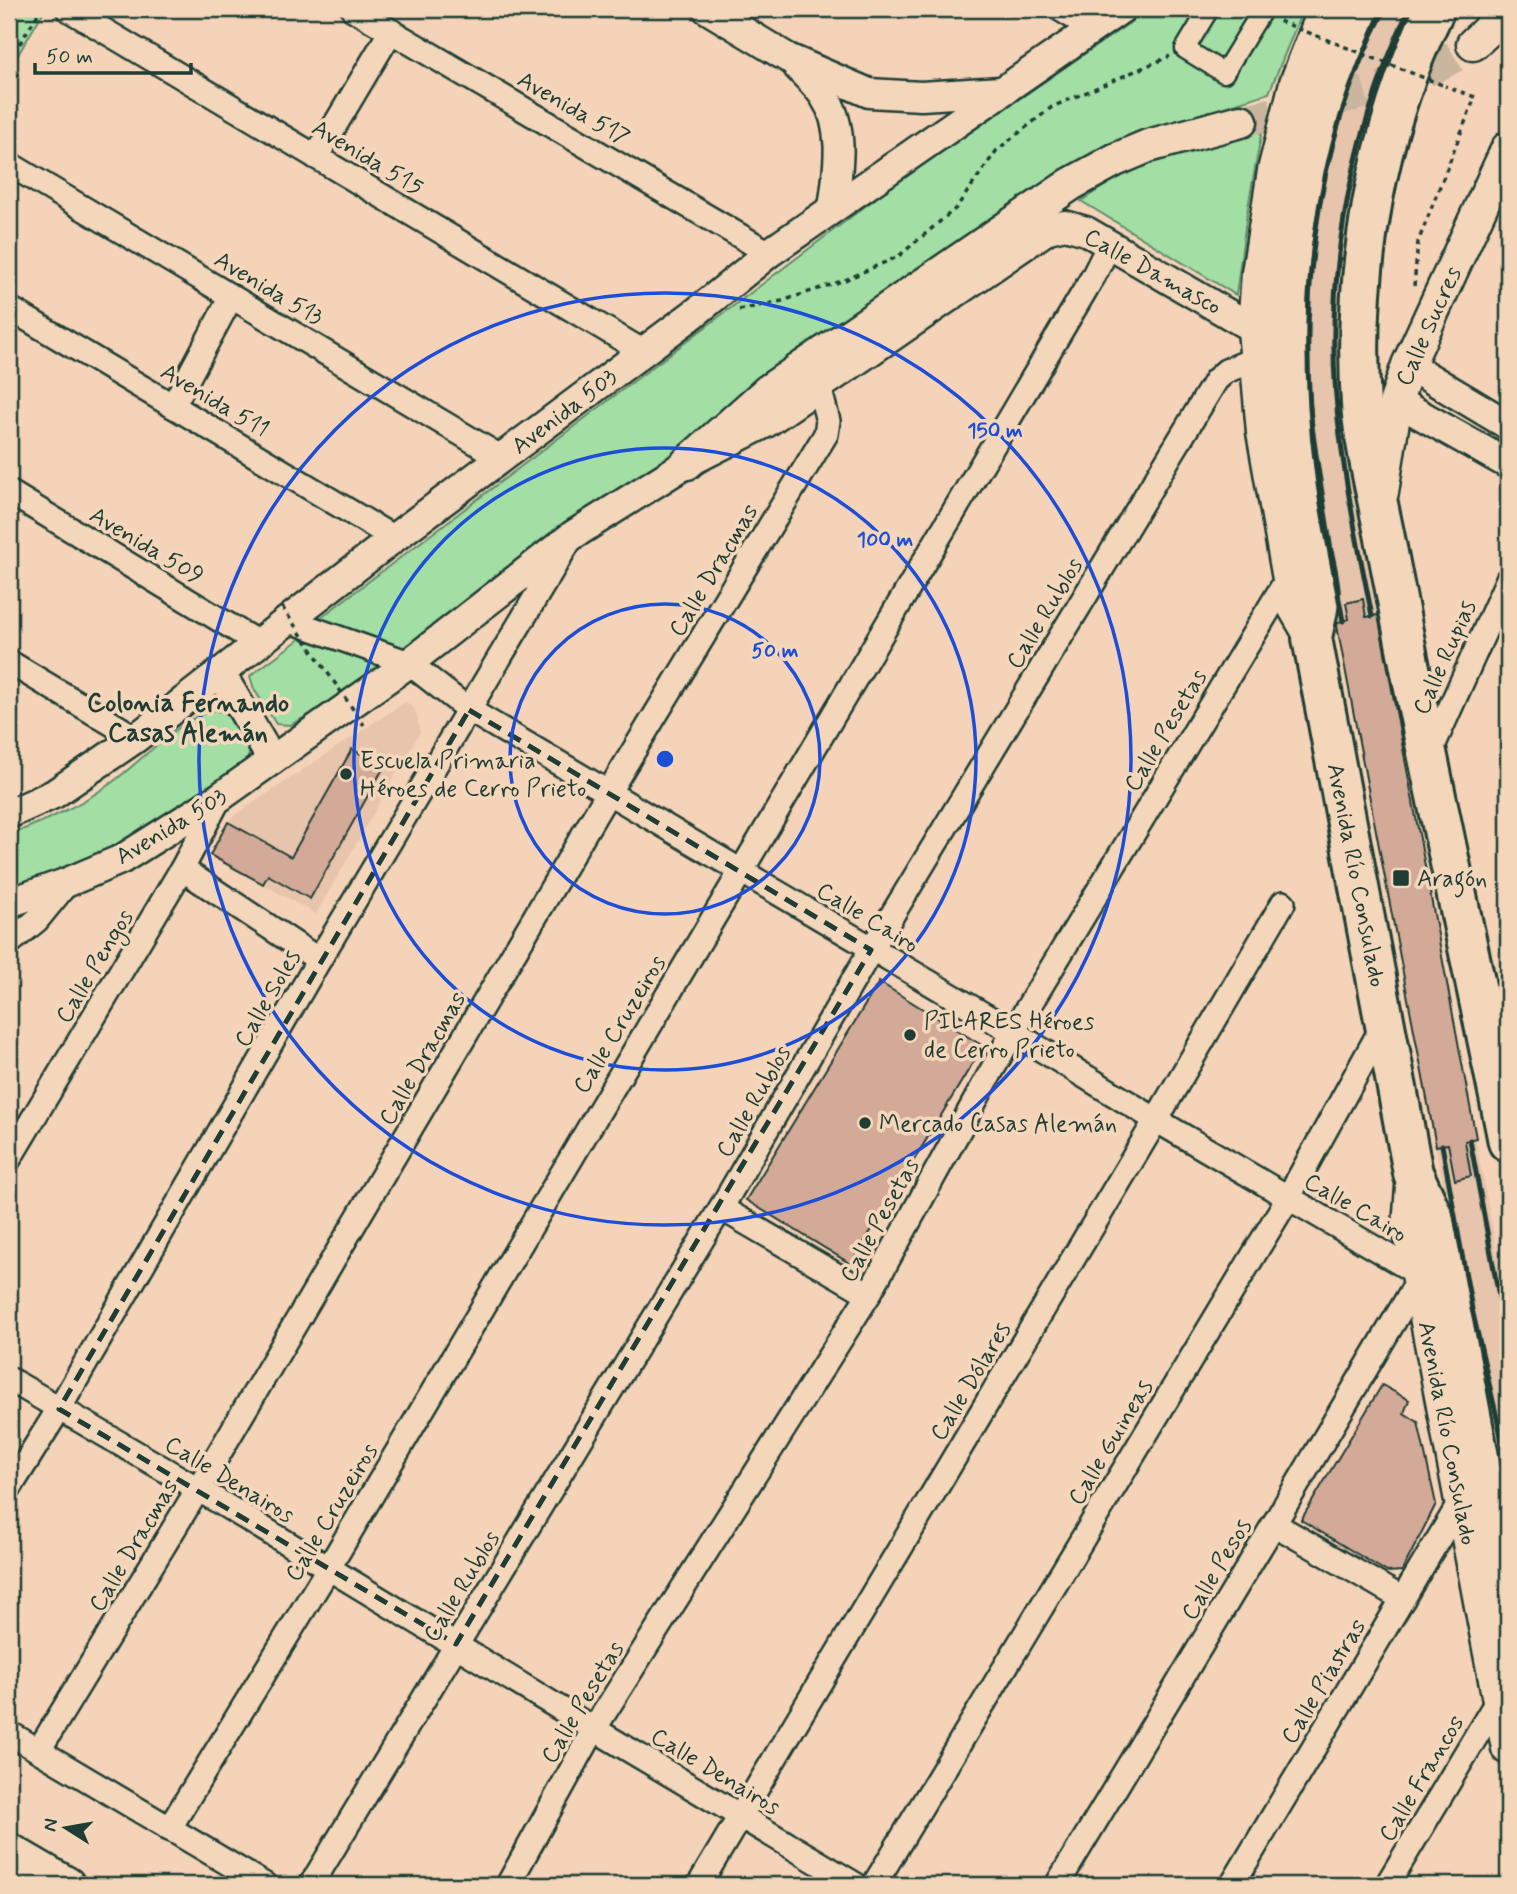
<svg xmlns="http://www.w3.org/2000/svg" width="1517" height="1894" font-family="Mynerve,sans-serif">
<rect width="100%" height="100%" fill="#f5d3b8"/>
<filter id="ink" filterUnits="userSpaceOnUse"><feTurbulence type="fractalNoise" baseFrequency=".0143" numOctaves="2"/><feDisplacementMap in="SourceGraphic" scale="14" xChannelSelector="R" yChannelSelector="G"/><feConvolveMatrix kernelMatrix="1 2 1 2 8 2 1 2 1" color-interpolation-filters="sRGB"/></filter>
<g filter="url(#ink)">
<g fill="#e7c4ac">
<polygon points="1374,9 1419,9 1390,76 1357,493 1369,571 1508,1311 1508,1493 1471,1334 1308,468 1300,327 1319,168"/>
<polygon points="405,702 413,707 417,715 420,732 316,914 210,855 232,817"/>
</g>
<g fill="#a3dea5" stroke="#618e6c" stroke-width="2">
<polygon points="9,9 45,9 9,70"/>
<polygon points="1150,9 1303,9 1269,93 1142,132 905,286 406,649 319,619 888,189"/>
<polygon points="1262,130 1247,213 1236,295 1081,201 1117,178 1161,158"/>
<polygon points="301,638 388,662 319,710 290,725 276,724 254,689 250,676"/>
<path d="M213 710 226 713 242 734 250 749 247 761 237 770 139 835 71 868 9 893V835C45 821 82 805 114 781 141 761 181 718 213 710Z"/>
</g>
<g fill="#d3aa98" stroke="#1f3d34" stroke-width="2">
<polygon points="1363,599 1366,617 1378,615 1476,1138 1465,1141 1471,1176 1455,1180 1448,1144 1436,1146 1337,626 1338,622 1349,619 1346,603"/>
<polygon points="352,749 384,767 310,899 268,875 263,884 210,855 228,822 291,857"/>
<polygon points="879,982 983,1046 851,1264 746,1200"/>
<polygon points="1382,1385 1409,1400 1404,1413 1418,1422 1436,1504 1402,1571 1387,1572 1301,1520"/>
</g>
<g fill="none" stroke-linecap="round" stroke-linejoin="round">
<path stroke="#cab59e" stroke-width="32" stroke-dasharray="32 16" stroke-linecap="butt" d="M1241 121C1314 103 1412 90 1473 44"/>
<g stroke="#1f3d34" stroke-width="23">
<polyline id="pedestrian" points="1209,9 1185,49 1224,73 1263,9"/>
</g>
<g stroke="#1f3d34" stroke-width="28">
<g id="minor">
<polyline points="68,9 642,351"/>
<polyline points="353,9 769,253"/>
<polyline points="1060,9 1092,28"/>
<polyline points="316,157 391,31"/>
<polyline points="9,164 502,458"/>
<polyline points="9,308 394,538"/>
<polyline points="173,406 231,297"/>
<polyline points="9,492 258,643"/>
<polyline points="288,620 409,663 469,710 1013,1032 1156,1120 1417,1273"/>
<polyline points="9,662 136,738"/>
<polyline points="1429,755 1508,579"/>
<polyline points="182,869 319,960"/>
<polyline points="9,943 37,920 68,882"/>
<polyline points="9,1159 182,869 220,797"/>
<polyline points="721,1208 869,1294"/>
<polyline points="9,1379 198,1489 594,1729 856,1885"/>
<polyline points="9,1489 59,1409 319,960 568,543"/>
<polyline points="1274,1524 1403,1599"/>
<polyline points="9,1733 265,1885"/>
<polyline points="39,1750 198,1489 608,793 826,434 828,421 819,387"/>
<polyline points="169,1829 328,1569 1094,275 1110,243"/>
<polyline points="311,1885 721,1208 871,950 1216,380 1226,371 1255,359"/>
<polyline points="508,1885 594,1729 869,1294 1013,1032 1289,576"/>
<polyline points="699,1885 1156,1120 1283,903"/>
<polyline points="874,1885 1288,1198 1384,1024"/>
<polyline points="1057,1885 1274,1524 1419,1279"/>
<polyline points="1232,1885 1460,1503"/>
<polyline points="1387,1885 1499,1698"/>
</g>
</g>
<g stroke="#1f3d34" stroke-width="33">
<g id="tertiary">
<polyline points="707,9 788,58 869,93 921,96 1001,91"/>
<path d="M798 67C806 76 817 85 824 96 846 128 838 171 833 208"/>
<polyline points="1408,365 1508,425"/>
<polyline points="1396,401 1508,464"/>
<polyline points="220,672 272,760"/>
<polyline points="9,814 54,794 136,738 394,538 695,313 769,253 1121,9"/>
<polyline points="9,903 68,882 122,859 220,797 409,663 573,535 687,463 766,423 1048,229 1065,225 1086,231 1254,329"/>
</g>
</g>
<g stroke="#1f3d34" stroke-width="37">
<g id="secondary">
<polyline points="1473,44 1487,31 1503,9"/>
<polyline points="687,463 768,391 1071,184 1115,160 1148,146 1241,121"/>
<polyline points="1382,492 1396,401 1408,365 1508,148"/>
<polyline points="1312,638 1294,607 1263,432 1254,329 1258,273 1274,171 1296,83 1325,9"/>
<polyline points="1413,1173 1409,1227 1508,1748"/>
</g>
</g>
<g stroke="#1f3d34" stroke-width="40">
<polyline id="primary" points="9,1851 67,1885"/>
</g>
<g stroke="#1f3d34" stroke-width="44">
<g id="motorway">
<path d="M1359 9C1301 143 1274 277 1292 423 1297 465 1305 507 1311 549 1314 565 1320 585 1319 601 1318 613 1314 626 1312 638L1413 1173 1434 1219 1508 1610"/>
<path d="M1435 9C1376 131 1352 269 1361 405 1364 442 1373 478 1380 514 1391 565 1400 617 1410 668 1441 827 1477 984 1508 1142"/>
</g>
</g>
<g stroke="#1f3d34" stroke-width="3.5" stroke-dasharray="5 5" stroke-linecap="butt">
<polyline points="1168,9 1184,14"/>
<polyline points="9,61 41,9"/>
<polyline points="1414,286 1418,242 1475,97 1445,86"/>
<polyline points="739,310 782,301 845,280 899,256 956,208 997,150 1052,107 1170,56"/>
</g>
<use href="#pedestrian" stroke="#f4d7bb" stroke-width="18"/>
<use href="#minor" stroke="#f4d7bb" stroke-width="23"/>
<use href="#tertiary" stroke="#f4d7bb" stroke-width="28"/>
<use href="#secondary" stroke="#f4d7bb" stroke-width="32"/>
<use href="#primary" stroke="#f4d7bb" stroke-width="35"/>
<use href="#motorway" stroke="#f4d7bb" stroke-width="38"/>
<g stroke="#1f3d34" stroke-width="5">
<path d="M1372 616C1361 559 1348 501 1341 443 1320 294 1346 145 1409 9"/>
<path d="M1343 621C1334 570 1322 520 1316 469 1296 314 1311 149 1385 9"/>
<polyline points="1470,1140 1500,1302 1508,1359"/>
<polyline points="1442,1145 1472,1309 1508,1466"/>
</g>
<g stroke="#1f3d34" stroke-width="3.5" stroke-dasharray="5 5" stroke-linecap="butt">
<polyline points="1279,21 1445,86"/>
<polyline points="282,607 364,725"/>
</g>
</g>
</g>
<path fill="none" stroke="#1f3d34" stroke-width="5" stroke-dasharray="14 9" stroke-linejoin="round" d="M469 710 871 950 456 1644 59 1409Z"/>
<g fill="none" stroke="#1d4ed8" stroke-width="3.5">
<circle cx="665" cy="759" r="155"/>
<circle cx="665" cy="759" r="311"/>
<circle cx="665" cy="759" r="466"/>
</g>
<g fill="#1f3d34" stroke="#f4d7bb" stroke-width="2.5">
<circle cx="346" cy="774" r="7"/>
<rect x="1392" y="869" width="18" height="18" rx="3.5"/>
<circle cx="910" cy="1035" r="7"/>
<circle cx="865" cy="1123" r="7"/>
</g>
<g text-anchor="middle" stroke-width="7" stroke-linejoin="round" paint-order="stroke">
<g font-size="24" fill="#1f3d34" stroke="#f4d7bb">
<text transform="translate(574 108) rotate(30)" y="8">Avenida 517</text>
<text transform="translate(368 157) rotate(31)" y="8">Avenida 515</text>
<text transform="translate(1153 271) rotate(29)" y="8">Calle Damasco</text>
<text transform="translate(269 288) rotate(31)" y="8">Avenida 513</text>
<text transform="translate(1428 326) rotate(-66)" y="8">Calle Sucres</text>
<text transform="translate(215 400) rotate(31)" y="8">Avenida 511</text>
<text transform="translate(564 411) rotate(-37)" y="8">Avenida 503</text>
<text transform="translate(147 545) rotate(31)" y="8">Avenida 509</text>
<text transform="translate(713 570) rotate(-59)" y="8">Calle Dracmas</text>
<text transform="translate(1044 613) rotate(-59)" y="8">Calle Rublos</text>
<text transform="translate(1444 657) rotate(-66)" y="8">Calle Rupias</text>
<text transform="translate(1165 730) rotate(-59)" y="8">Calle Pesetas</text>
<text transform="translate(171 826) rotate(-31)" y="8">Avenida 503</text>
<text transform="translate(1357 875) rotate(79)" y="8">Avenida Río Consulado</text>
<text transform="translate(868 917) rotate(31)" y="8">Calle Cairo</text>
<text transform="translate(94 966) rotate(-59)" y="8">Calle Pengos</text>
<text transform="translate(267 998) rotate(-60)" y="8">Calle Soles</text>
<text transform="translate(619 1024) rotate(-59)" y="8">Calle Cruzeiros</text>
<text transform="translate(422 1058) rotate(-60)" y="8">Calle Dracmas</text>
<text transform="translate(753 1101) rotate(-60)" y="8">Calle Rublos</text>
<text transform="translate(1356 1207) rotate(30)" y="8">Calle Cairo</text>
<text transform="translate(879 1220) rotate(-61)" y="8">Calle Pesetas</text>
<text transform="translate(970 1381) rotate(-59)" y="8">Calle Dólares</text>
<text transform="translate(1448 1433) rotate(79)" y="8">Avenida Río Consulado</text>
<text transform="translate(1110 1442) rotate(-59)" y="8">Calle Guineas</text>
<text transform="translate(230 1479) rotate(31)" y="8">Calle Denairos</text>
<text transform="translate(331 1512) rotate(-59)" y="8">Calle Cruzeiros</text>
<text transform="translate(133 1545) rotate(-59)" y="8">Calle Dracmas</text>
<text transform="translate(1216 1569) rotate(-59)" y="8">Calle Pesos</text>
<text transform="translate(461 1586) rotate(-59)" y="8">Calle Rublos</text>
<text transform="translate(1323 1681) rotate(-59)" y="8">Calle Piastras</text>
<text transform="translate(582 1702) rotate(-59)" y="8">Calle Pesetas</text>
<text transform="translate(716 1771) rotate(31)" y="8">Calle Denairos</text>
<text transform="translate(1421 1778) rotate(-59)" y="8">Calle Francos</text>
</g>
<g font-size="24" fill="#1f3d34" stroke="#f4d7bb" text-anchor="start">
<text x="360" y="768">Escuela Primaria<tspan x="360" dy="28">Héroes de Cerro Prieto</tspan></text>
<text x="1417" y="886">Aragón</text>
<text x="924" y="1029">PILARES Héroes<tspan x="924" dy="28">de Cerro Prieto</tspan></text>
<text x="879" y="1131">Mercado Casas Alemán</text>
</g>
<g font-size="26" font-weight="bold" fill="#1f3d34" stroke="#f4d7bb">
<text x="188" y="711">Colonia Fernando<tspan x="188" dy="30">Casas Alemán</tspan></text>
</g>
</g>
<circle cx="665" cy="759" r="10" fill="#1d4ed8" stroke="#f4d7bb" stroke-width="3.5"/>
<g font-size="21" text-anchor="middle" font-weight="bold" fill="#1d4ed8" stroke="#f4d7bb" stroke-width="7" stroke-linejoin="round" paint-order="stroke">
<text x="995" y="437">150 m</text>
<text x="885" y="546">100 m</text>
<text x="775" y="657">50 m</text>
</g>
<rect width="1517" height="1894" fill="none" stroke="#f4d7bb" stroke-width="35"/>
<rect x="18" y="18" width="1482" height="1859" fill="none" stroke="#1f3d34" stroke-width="2.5" filter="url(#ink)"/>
<g transform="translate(66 1828) rotate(281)" stroke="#f4d7bb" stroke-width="5" paint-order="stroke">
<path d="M0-5L12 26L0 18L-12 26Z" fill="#1f3d34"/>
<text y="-10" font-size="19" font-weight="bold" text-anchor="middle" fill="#1f3d34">N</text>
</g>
<path d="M35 63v10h156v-10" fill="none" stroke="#1f3d34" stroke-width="3.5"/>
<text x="46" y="63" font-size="21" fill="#1f3d34" stroke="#f4d7bb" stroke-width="5" paint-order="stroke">50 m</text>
</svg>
